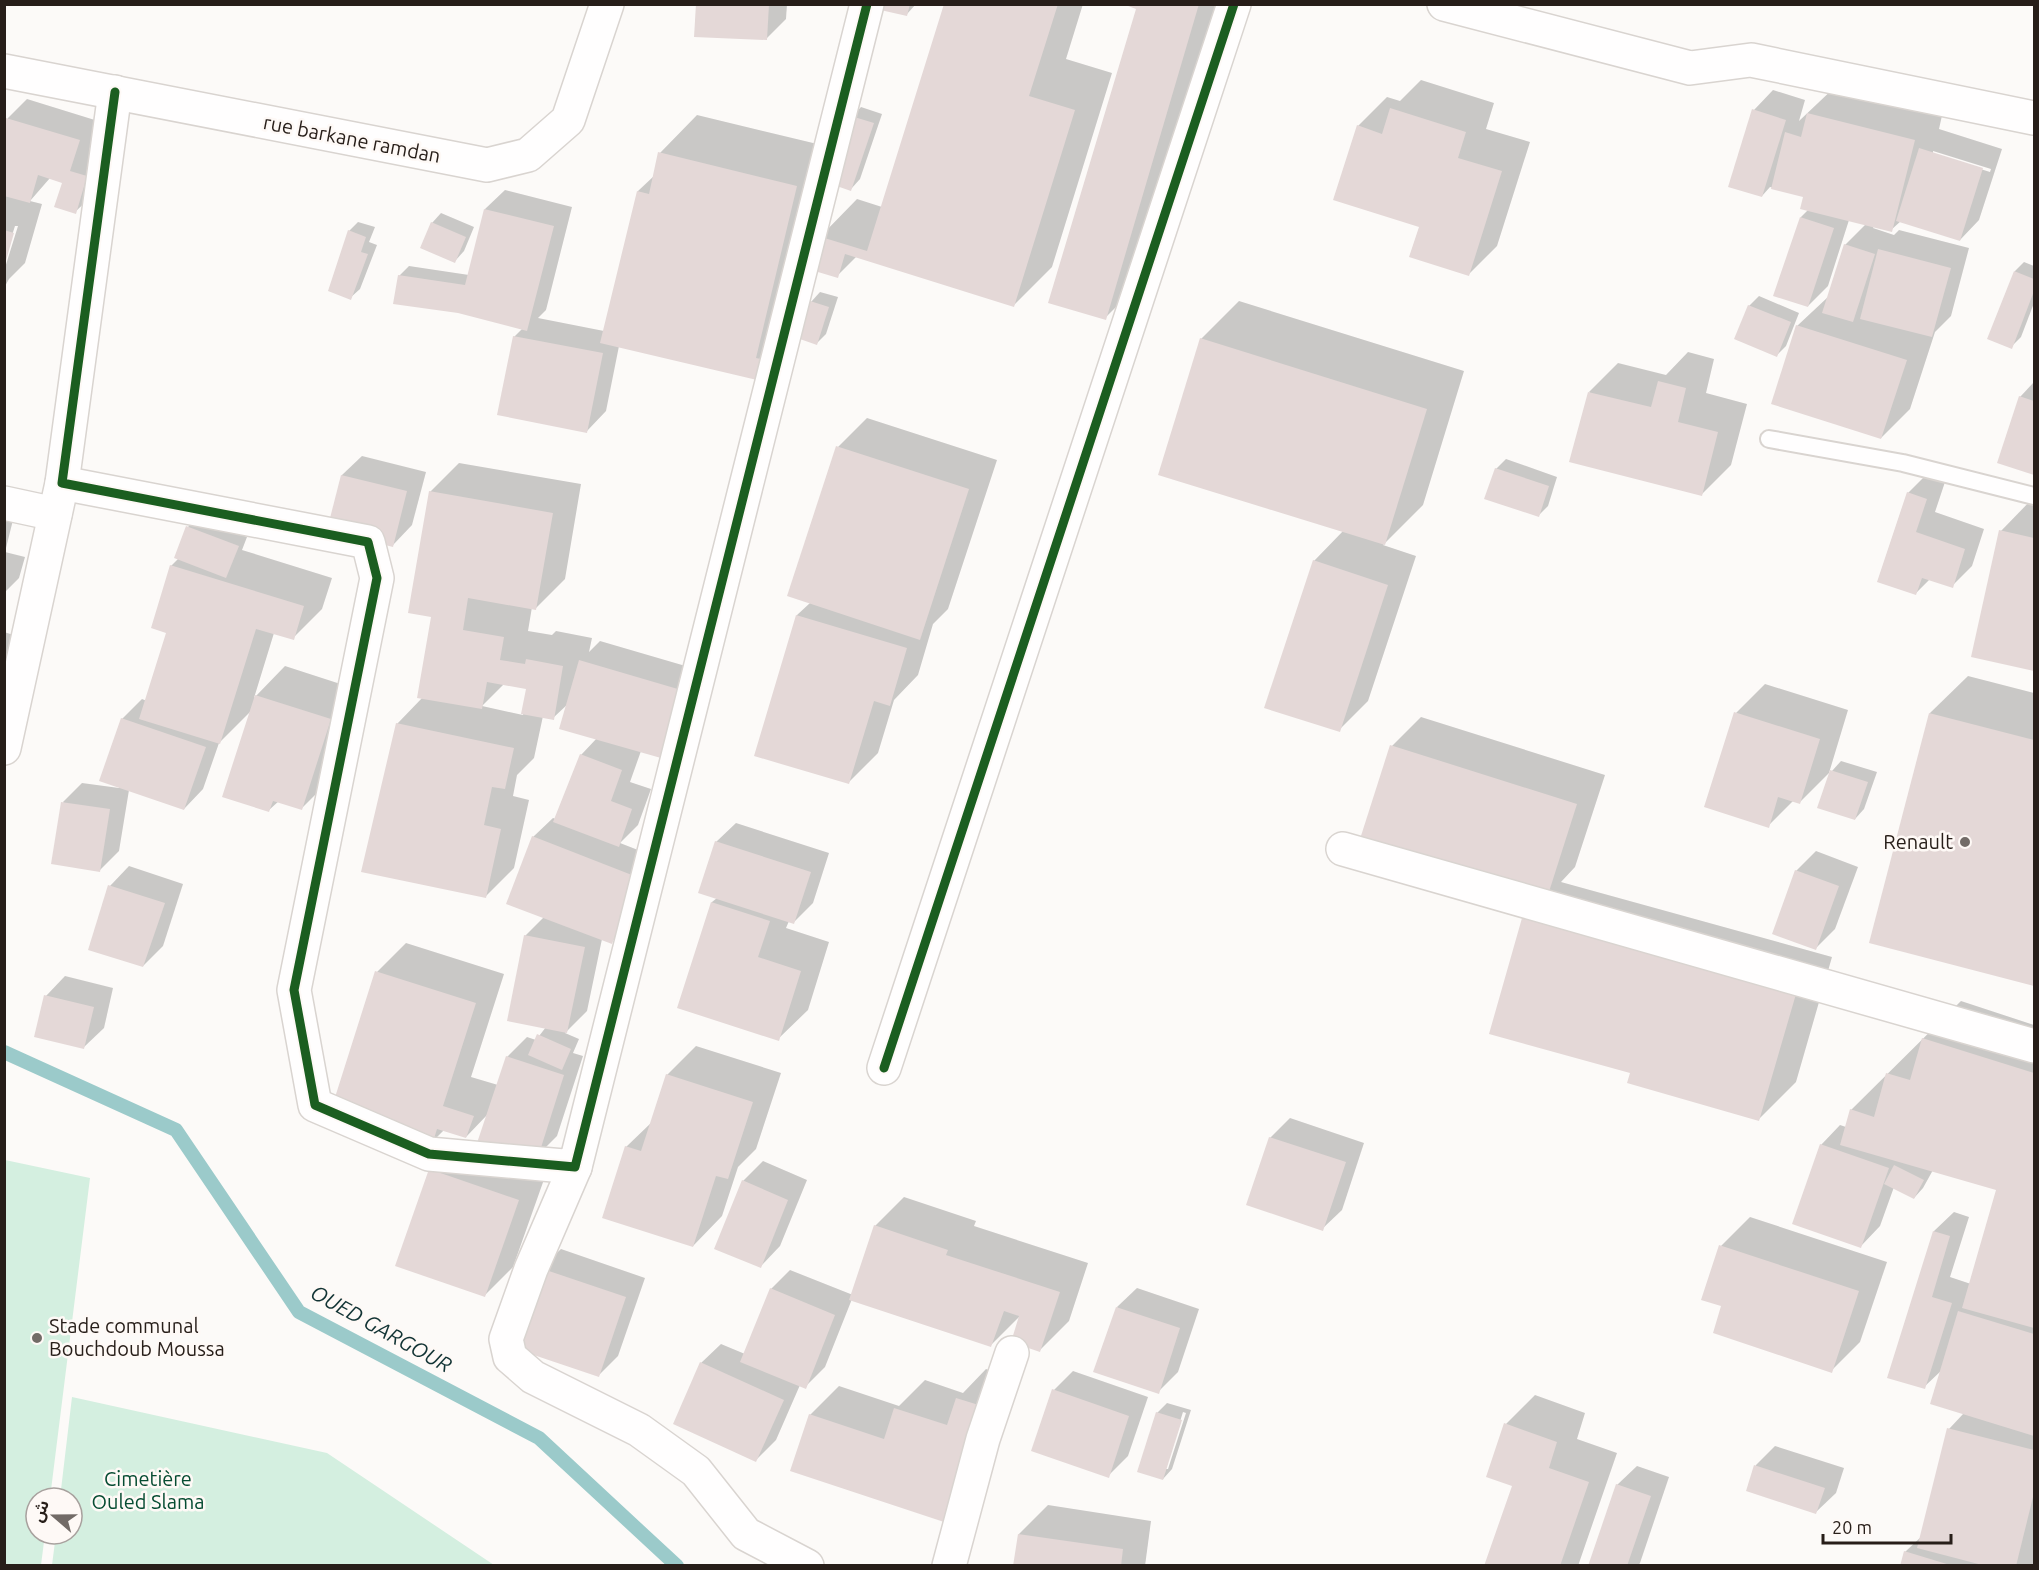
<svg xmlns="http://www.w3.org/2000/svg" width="2039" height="1570" font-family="Ubuntu,'Noto Sans Arabic',sans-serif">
<rect width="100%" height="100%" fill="#fcfaf8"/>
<g fill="#d4efe0">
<polygon points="5,1160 90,1178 50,1498 36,1498 36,1534 45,1534 41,1565 5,1565"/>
<polygon points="72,1397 327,1453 494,1565 52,1565 56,1534 72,1534 72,1498 60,1498"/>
</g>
<g fill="#0003" fill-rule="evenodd">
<polygon points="697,4 787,4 786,19 766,39"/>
<polygon points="878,4 916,4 907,14"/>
<polygon points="945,4 1083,4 1066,59 1112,73 1052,267 1014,305 857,256 837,276 820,237 857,199 882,207"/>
<polygon points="1126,4 1219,4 1134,289 1105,318 1137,8"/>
<polygon points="1421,80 1494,103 1486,129 1530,142 1497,246 1468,275 1421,226 1358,126 1387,97 1400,101"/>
<path d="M1837 85 1943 111 1939 129 2002 149 1979 220 1960 240 1901 221 1891 230 1874 226 1873 228 1894 235 1899 230 1969 248 1951 316 1935 332 1910 409 1881 438 1797 326 1828 297 1845 245 1866 224 1849 220 1828 286 1808 306 1801 217 1809 209 1805 196 1770 187 1762 196 1754 110 1773 90 1805 100 1799 121ZM1933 151 1991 169 1990 172 1933 154Z"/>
<polygon points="27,99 98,121 89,151 106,157 95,193 75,212 64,182 50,178 30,201 42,204 25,263 9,279 4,288 4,271 18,226 15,226 4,260 4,130 8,118"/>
<polygon points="861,107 882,114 860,179 851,189 852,117"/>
<polygon points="697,115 834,148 756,379 619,346 606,411 587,431 514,337 522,329 399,276 409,266 469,275 485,209 505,190 572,207 546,310 538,318 604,331 638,191 655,175 660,153"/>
<polygon points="441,213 474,227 464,251 455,261 432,223"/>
<polygon points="358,222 375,227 369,242 377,245 360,289 350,298 349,231"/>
<polygon points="2024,262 2034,266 2034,303 2021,337 2011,347 2015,271"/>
<polygon points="820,292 838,297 826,334 817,343 811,302"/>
<polygon points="1759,296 1799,313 1786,346 1777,355 1749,306"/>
<polygon points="1239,301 1464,371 1423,505 1383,545 1416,556 1368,701 1339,730 1314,561 1344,530 1201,339"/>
<polygon points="1688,352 1714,359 1706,393 1747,404 1731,465 1702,494 1589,392 1618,363 1666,375"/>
<polygon points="2034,382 2034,473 1999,462 2020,397"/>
<polygon points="867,418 997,460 948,609 933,624 918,675 894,700 878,753 849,782 756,755 797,615 810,603 838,447"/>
<polygon points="362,456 426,472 412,525 393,545 329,529 342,475"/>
<polygon points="1506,459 1557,477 1548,506 1539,515 1496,469"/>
<path d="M459 463 581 484 565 579 536 608 532 607 528 631 552 635 556 631 592 638 589 652 600 641 706 672 641 751 630 782 651 789 638 825 620 843 656 857 631 923 611 942 602 939 587 1011 565 1033 579 1039 573 1053 583 1056 557 1136 538 1155 547 1171 513 1267 484 1296 430 1170 478 1147 488 1114 466 1137 444 1130 433 1141 377 972 406 943 504 974 471 1077 498 1085 507 1057 527 1037 536 1040 546 1027 525 936 544 917 533 837 553 818 556 819 581 755 597 738 569 703 553 718 543 716 534 758 517 775 513 796 529 800 514 868 485 897 397 724 423 697 433 616 430 492ZM505 683 528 687 523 715 482 706Z"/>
<polygon points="1928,473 1946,479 1935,512 1984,529 1972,566 1952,586 1930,579 1916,593 1908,493"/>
<polygon points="4,492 19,496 5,552 25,557 19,578 4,593"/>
<polygon points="2034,497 2034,670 1973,656 2001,531"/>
<polygon points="197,517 247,537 242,550 332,578 322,609 293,638 274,633 254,698 285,666 359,690 331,779 302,808 279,801 269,810 251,711 219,743 203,789 184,809 129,790 119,851 99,871 63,802 82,783 119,788 122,719 142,699 147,701 168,632 171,566 179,558 188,527"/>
<polygon points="4,632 36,642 4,723"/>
<polygon points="1968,676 2034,693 2034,985 1871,942 1930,713"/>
<polygon points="1765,684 1848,710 1829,773 1800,802 1794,800 1768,826 1736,713"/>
<polygon points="1421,717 1605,775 1575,867 1561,882 1832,957 1796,1082 1759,1119 1632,1072 1523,919 1546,896 1392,746"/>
<polygon points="1841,761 1877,772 1864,809 1855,819 1832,771"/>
<polygon points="736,823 829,853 813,903 794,922 789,921 786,928 829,942 808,1010 778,1039 679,1008 712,902 717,898 716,842"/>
<polygon points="1816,851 1858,867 1835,929 1816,948 1796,871"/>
<polygon points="129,866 183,884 163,946 143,966 110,886"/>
<polygon points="65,976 113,988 104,1028 84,1047 46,996"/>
<polygon points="1961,1001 2034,1025 2034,1566 1901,1566 1905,1552 1922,1536 1949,1429 1964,1413 1942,1370 1924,1387 1934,1231 1954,1212 1969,1217 1950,1277 1971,1284 1998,1189 1933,1170 1923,1188 1914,1198 1894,1187 1880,1226 1861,1246 1821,1145 1840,1125 1846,1127 1851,1110"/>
<polygon points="696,1046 781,1073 756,1149 738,1167 722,1216 693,1246 626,1147 652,1122 667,1075"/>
<polygon points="1290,1118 1364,1143 1342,1210 1322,1229 1270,1138"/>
<polygon points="763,1161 807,1180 780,1246 761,1266 743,1181"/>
<polygon points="904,1197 976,1221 974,1226 1088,1263 1069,1321 1040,1350 1021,1315 991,1345 852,1299 825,1367 805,1387 800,1385 776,1440 756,1460 701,1363 721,1344 745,1354 771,1289 790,1270 853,1295 875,1226"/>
<polygon points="1750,1217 1887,1262 1860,1342 1831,1371 1723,1305 1721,1246"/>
<polygon points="561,1249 645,1278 618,1356 599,1375 541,1268"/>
<polygon points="1137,1288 1199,1309 1178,1372 1158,1392 1117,1307"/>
<polygon points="986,1369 1010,1378 972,1491 810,1415 839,1386 899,1406 925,1380 963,1393"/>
<polygon points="1073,1371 1148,1397 1128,1456 1108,1476 1054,1390"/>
<polygon points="1535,1395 1585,1413 1577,1439 1617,1453 1578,1566 1485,1566 1514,1485 1506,1424"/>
<path d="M1167 1403 1191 1410 1172 1469 1163 1479 1157 1413ZM1183 1412 1186 1413 1168 1469H1165Z"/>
<polygon points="1775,1446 1844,1468 1836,1493 1816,1512 1747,1490 1756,1465"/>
<polygon points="1637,1466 1669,1477 1640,1563 1638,1566 1590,1566 1617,1485"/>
<polygon points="1048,1505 1151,1521 1145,1566 1015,1566 1019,1534"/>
</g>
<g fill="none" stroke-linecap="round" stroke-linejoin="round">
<polyline stroke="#9bcaca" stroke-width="14" points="4,1052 176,1130 299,1312 539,1438 677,1566"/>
</g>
<g fill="#e4d8d7">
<polygon points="696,4 769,4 767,40 694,37"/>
<polygon points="877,4 910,4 907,16 876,9"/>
<polygon points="944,4 1058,4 1029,96 1075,110 1014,307 845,254 838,278 808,269 818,236 867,251"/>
<polygon points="1199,4 1106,320 1048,303 1136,9 1123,4"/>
<polygon points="1390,108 1466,132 1458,158 1502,171 1469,276 1409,257 1419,227 1333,200 1357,125 1382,134"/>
<polygon points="1752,109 1786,120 1762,197 1728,187"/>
<polygon points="1807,113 1915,140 1892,232 1800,209 1803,197 1771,189 1785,132 1801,137"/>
<polygon points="851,116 874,123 851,191 828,183"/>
<polygon points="6,118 80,140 70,171 87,176 76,214 54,207 62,183 38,175 30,203 4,196"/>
<polygon points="1919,148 1983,168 1960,241 1896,221"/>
<polygon points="658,152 797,186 756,358 761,359 757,380 600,343 637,191 649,194"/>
<polygon points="484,209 554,226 527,331 458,313 393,304 398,275 465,285"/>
<polygon points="1800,217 1834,228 1808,307 1773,296"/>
<polygon points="431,222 466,237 455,263 420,248"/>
<polygon points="4,230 14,233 5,264 4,264"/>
<polygon points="348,230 366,237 361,252 368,254 351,300 328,291"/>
<polygon points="1844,244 1875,254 1853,322 1822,313"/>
<polygon points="1878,249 1951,268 1932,337 1860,319"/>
<polygon points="2014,271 2034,279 2034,291 2012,349 1987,339"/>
<polygon points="810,301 829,307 817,345 797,338"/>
<polygon points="1748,305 1791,322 1777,357 1734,339"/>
<polygon points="1796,325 1907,360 1881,439 1771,404"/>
<polygon points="513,336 603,353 587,433 497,415"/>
<polygon points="1200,338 1427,409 1385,545 1158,475"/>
<polygon points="1658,381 1686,388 1678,422 1718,432 1702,496 1569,462 1588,392 1651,407"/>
<polygon points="2019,396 2034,401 2034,475 1997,463"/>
<polygon points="836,446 969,489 920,640 787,596"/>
<polygon points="1495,468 1549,486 1539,517 1484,499"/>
<polygon points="341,475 407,491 393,547 327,530"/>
<polygon points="429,491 553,513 536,610 468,598 463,630 504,637 500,660 525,664 526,659 563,666 554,720 521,714 526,689 487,682 482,709 417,698 431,617 408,613"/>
<polygon points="1907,492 1927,499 1916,532 1965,549 1953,588 1922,578 1916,595 1877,582"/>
<polygon points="186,526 239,546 226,578 174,558"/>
<polygon points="1999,530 2034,538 2034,671 1971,657"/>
<polygon points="1313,560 1388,585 1340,732 1264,708"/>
<polygon points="170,565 304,606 294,640 256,629 220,744 139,719 166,633 151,628"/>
<polygon points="796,615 907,648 890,706 874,701 849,784 754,756"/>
<polygon points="579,660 688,692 668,760 559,729"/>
<polygon points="255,695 331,719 302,810 273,801 269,812 222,797"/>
<polygon points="1734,712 1820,739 1800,804 1778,797 1769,828 1704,807"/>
<polygon points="1929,713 2034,740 2034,986 1869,943"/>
<polygon points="121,718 206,747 184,810 99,781"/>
<polygon points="396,723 514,748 505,789 492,787 484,825 501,829 486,898 361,872"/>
<polygon points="1390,745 1577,804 1547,898 1360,839"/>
<polygon points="580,754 622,770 611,801 632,809 619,847 553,822"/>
<polygon points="1830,770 1868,782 1855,820 1817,808"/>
<polygon points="61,802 110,809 100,872 51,864"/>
<polygon points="532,836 637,877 612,944 506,904"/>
<polygon points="715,841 811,872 794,924 698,893"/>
<polygon points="1795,870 1839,886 1816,950 1772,934"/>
<polygon points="108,885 165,903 143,967 88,950"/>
<polygon points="711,902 770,921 758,957 801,971 779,1041 677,1008"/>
<polygon points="1522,918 1796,994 1759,1121 1627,1083 1630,1073 1489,1034"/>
<polygon points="524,935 585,947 567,1033 507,1021"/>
<polygon points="375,971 476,1003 443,1106 474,1116 466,1138 437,1129 433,1142 331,1110"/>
<polygon points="44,995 94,1007 84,1049 34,1037"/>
<polygon points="537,1034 571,1049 562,1070 528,1055"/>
<polygon points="1922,1038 2034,1073 2034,1328 1962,1308 1996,1190 1840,1145 1850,1109 1874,1117 1886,1073 1910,1080"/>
<polygon points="506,1056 564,1075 538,1157 476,1146"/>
<polygon points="666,1074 753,1102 728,1179 716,1176 693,1247 602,1218 625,1146 641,1151"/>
<polygon points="1269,1137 1346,1162 1323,1231 1246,1205"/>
<polygon points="1820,1144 1889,1168 1861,1248 1792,1224"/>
<polygon points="1894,1165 1924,1180 1914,1199 1884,1184"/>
<polygon points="429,1169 519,1200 485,1297 395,1266"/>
<polygon points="742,1180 788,1200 761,1268 714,1249"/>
<polygon points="874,1225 948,1250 946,1255 1060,1292 1040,1352 1011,1342 1019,1316 1004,1311 991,1347 849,1300"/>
<polygon points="1933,1231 1950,1236 1932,1297 1952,1303 1925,1389 1887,1378"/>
<polygon points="1719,1245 1859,1291 1832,1373 1713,1333 1721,1306 1701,1300"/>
<polygon points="540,1268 626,1297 599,1377 513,1348"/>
<polygon points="770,1288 835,1315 806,1389 740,1362"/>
<polygon points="1116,1307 1180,1328 1159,1394 1093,1372"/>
<polygon points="1958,1311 2034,1334 2034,1436 1930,1404"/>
<polygon points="700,1362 784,1400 756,1462 673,1424"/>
<polygon points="1052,1389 1129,1416 1109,1478 1031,1451"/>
<polygon points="956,1398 982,1406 944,1522 790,1471 809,1414 884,1439 894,1408 947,1425"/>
<polygon points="1156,1412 1182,1420 1163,1480 1137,1472"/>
<polygon points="1504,1423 1557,1442 1549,1468 1589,1482 1560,1566 1484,1566 1512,1486 1486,1477"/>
<polygon points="1947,1428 2034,1450 2034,1493 2016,1566 1986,1566 1917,1548"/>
<polygon points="1754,1465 1825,1488 1816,1514 1746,1491"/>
<polygon points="1616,1484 1651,1496 1627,1566 1588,1566"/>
<polygon points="1018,1534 1123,1549 1121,1566 1013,1566"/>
<polygon points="1904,1551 1950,1565 1950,1566 1900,1566"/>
</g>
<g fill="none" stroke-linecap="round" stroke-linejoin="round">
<g stroke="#d9d4d0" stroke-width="20">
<polyline id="lane" points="1769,439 1903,463 2034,496"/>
</g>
<g stroke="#d9d4d0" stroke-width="36">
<g id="street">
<polyline points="1444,4 1690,68 1751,60 2034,118"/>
<polyline points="4,71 487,165 528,155 568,120 607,4"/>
<polyline points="115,92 62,483 368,542 377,578 294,990 315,1105 429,1154 575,1167 867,4"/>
<polyline points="4,503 55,514"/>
<polyline points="4,748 62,483"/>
<polyline points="1343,849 2034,1046"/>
<polyline points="884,1068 1234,4"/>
<polyline points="575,1167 531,1269 506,1339 510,1357 533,1377 639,1430 696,1471 746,1534 807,1566"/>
<polyline points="949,1566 983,1439 1012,1353"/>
</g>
</g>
<use href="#lane" stroke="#fffefe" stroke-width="16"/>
<use href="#street" stroke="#fffefe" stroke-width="33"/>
<g stroke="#fef9f6" stroke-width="13">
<g id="cycleway">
<polyline points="115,92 62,483 368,542 377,578 294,990 315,1105 429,1154 575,1167 867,4"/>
<polyline points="884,1068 1234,4"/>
</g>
</g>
<use href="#cycleway" stroke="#1b5e20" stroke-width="9"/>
</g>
<g fill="#726b67" stroke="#fef9f6" stroke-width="2">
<circle cx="1965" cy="842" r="6"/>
<circle cx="37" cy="1338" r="6"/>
</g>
<g text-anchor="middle" stroke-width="5" stroke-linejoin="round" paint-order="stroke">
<g font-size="20" fill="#271e19" stroke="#fef9f6">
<text transform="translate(352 139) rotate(11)" y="7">rue barkane ramdan</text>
</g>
<g font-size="20" fill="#271e19" stroke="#fef9f6" text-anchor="end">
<text x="1953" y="849">Renault</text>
<text x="49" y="1333" text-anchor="start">Stade communal<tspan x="49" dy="23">Bouchdoub Moussa</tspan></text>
</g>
<g font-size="20" fill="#064c32" stroke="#fef9f6">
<text x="148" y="1486">Cimetière<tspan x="148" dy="23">Ouled Slama</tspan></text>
</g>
<g font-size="21" font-style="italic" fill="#113334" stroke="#fef9f6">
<text transform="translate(381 1329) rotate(29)" y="7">OUED GARGOUR</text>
</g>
</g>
<rect width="2039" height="1570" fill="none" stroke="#271e19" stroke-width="12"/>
<g transform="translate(54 1516) rotate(290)"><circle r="28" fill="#fef9f6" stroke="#a8a19e" stroke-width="1.5"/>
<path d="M0-4.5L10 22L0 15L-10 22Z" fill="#726b67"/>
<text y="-9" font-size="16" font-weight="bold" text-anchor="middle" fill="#271e19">ش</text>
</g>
<path d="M1823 1534v9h128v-9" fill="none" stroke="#271e19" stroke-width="3"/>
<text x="1832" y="1534" font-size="18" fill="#271e19" stroke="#fef9f6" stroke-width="4.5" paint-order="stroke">20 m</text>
</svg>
